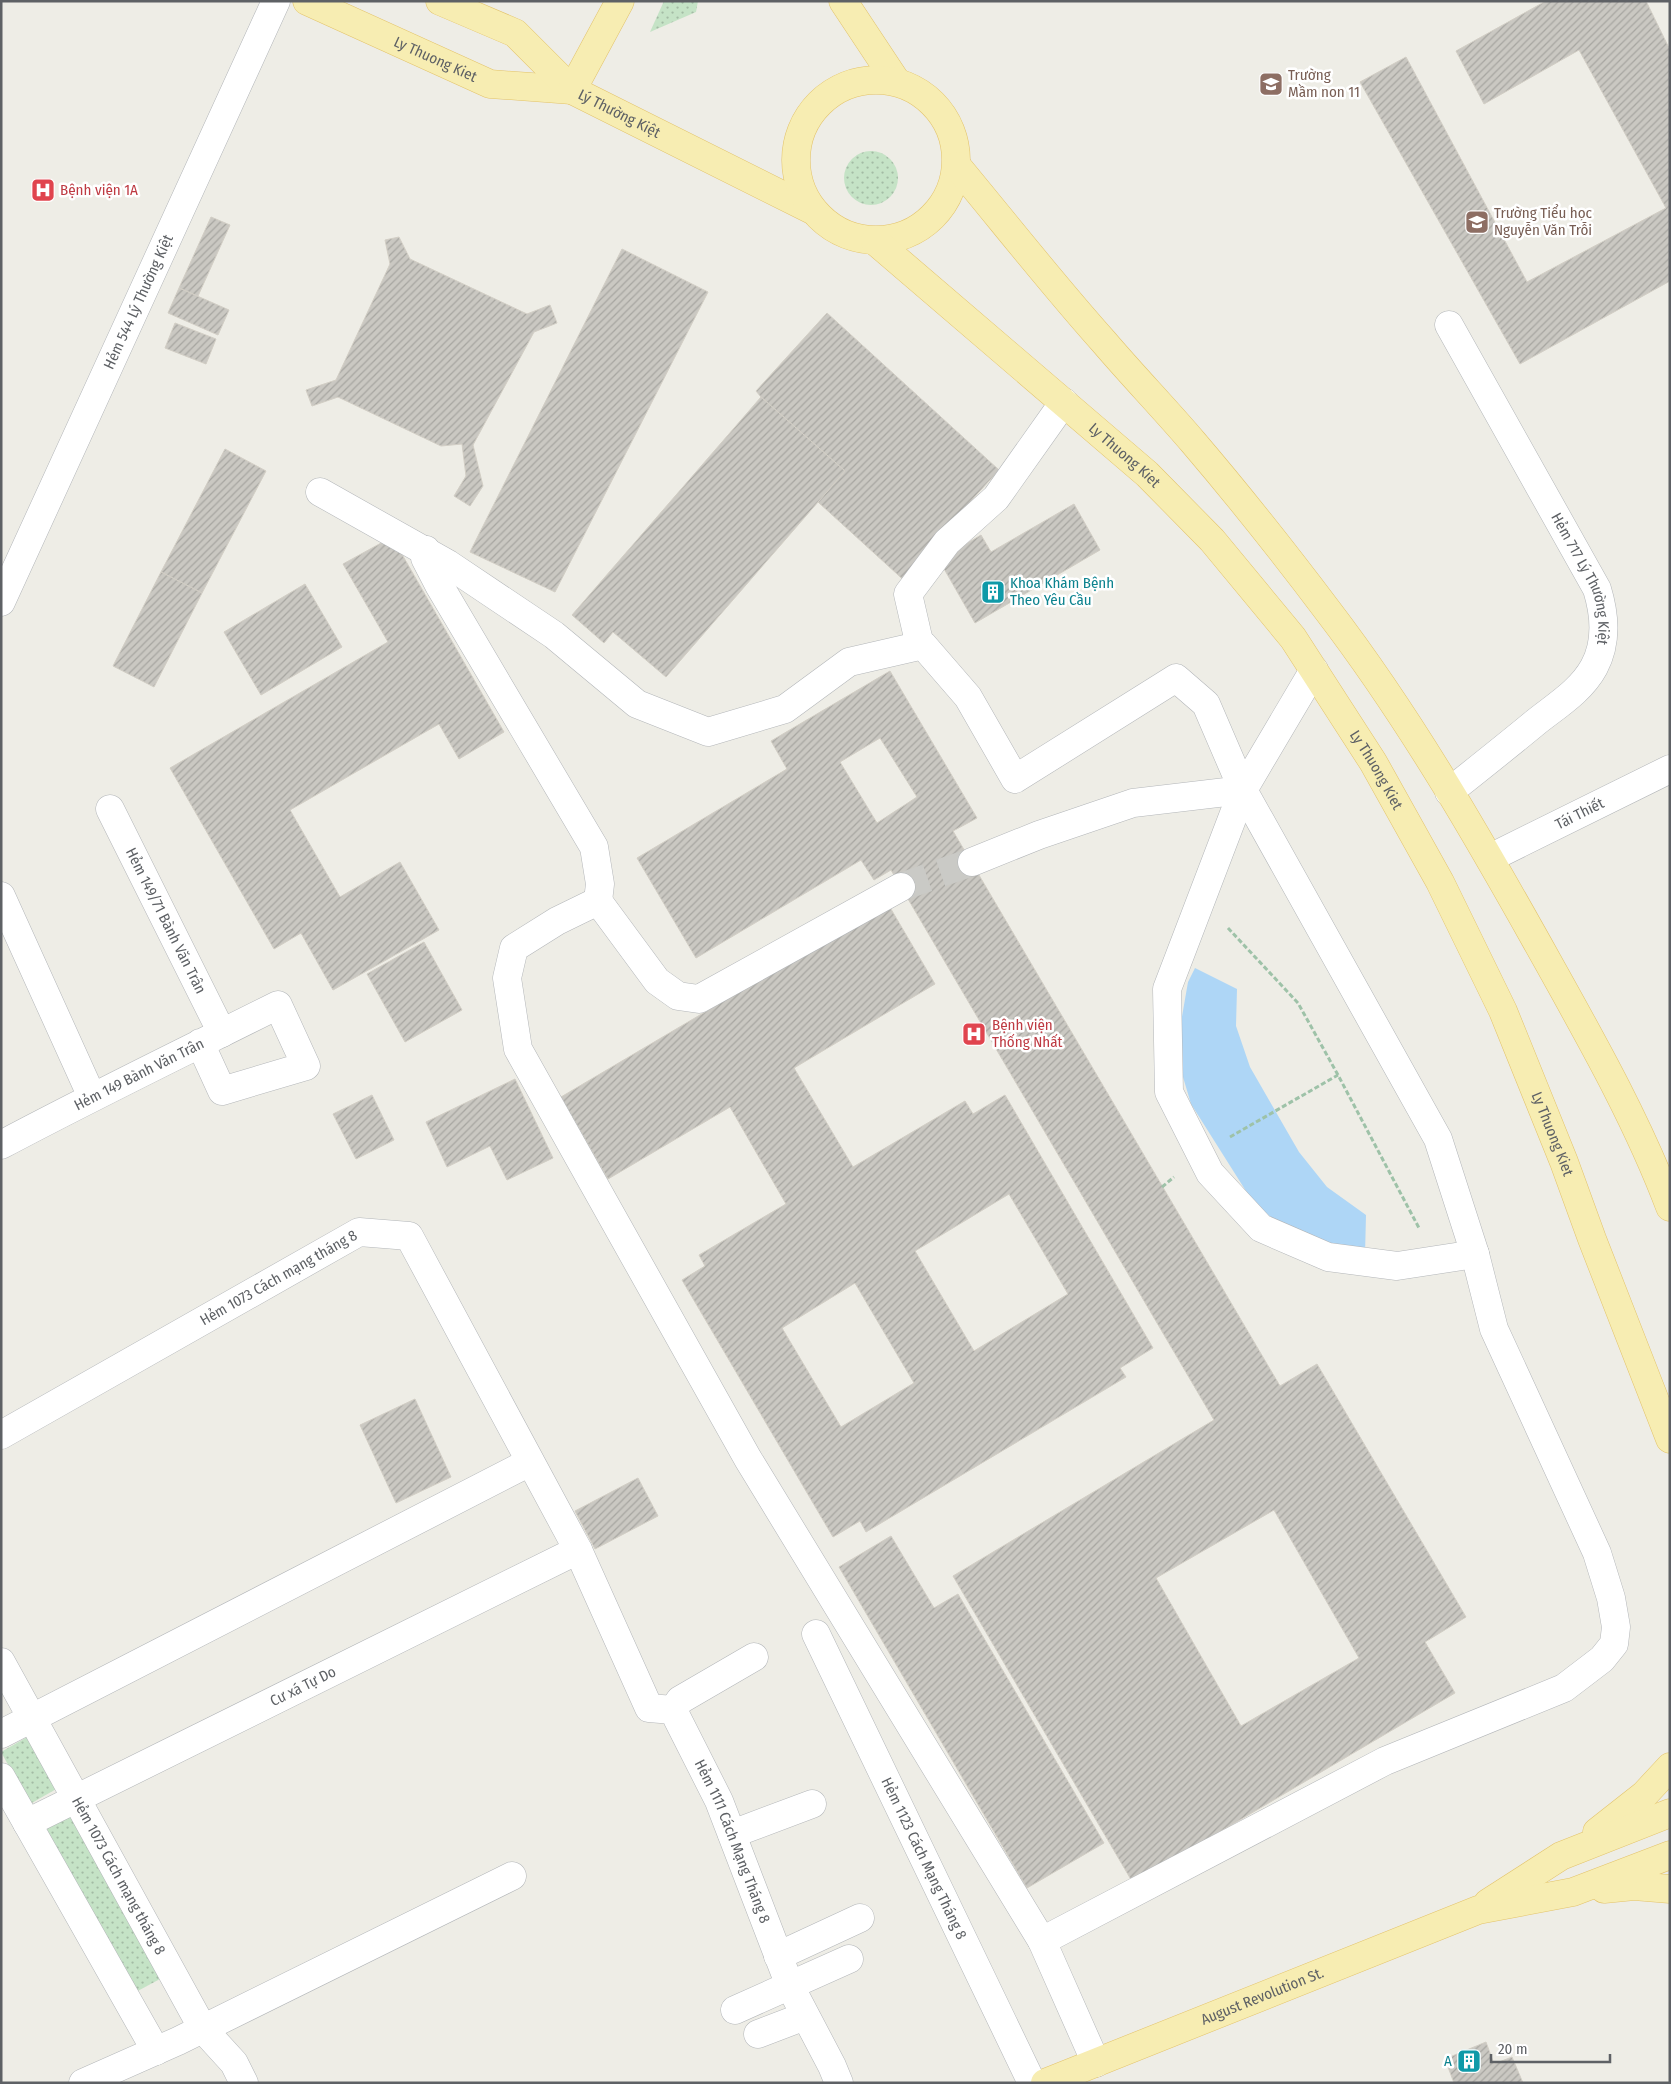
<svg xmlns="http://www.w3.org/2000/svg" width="1671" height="2084" font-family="'Fira Sans Condensed',sans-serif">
<defs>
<pattern id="park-dots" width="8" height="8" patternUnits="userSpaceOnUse" patternTransform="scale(1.25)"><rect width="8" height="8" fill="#c5e3c6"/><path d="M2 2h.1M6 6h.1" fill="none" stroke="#a3bba4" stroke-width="1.8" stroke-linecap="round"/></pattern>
<pattern id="building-hatch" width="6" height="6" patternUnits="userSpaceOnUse" patternTransform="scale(1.25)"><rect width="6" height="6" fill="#cac8c2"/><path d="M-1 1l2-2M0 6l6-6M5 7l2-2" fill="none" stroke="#a7a6a1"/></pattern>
</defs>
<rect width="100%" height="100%" fill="#eeede6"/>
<g fill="url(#park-dots)">
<polygon points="664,1 698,1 696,12 650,32"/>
<circle cx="871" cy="178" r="27"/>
<polygon points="29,1736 58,1788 30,1804 1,1752"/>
<polygon points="72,1814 160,1979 134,1993 45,1829"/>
</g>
<polygon fill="#aed6f6" points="1195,968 1237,989 1236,1026 1250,1067 1299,1152 1327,1187 1366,1215 1365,1255 1288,1233 1251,1199 1191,1104 1183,1077 1180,1028 1188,982"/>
<g fill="url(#building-hatch)" stroke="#d2cec5" fill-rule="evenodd">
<polygon points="1546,1 1646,1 1670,50 1670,281 1520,364 1360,82 1406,57 1527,282 1666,208 1579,50 1484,104 1456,51"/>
<polygon points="211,217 230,225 198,296 179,288"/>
<polygon points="399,237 410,259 527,314 550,305 557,323 534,332 473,445 483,486 470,506 454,496 466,476 462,444 441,446 338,397 312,406 306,390 336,380 390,264 385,240"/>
<polygon points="622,249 708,292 555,592 470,552"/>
<polygon points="179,288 229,310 218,335 168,313"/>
<polygon points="827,313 999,470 931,545 908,584 818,502 845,471 761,397 756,391"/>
<polygon points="175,323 216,339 206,364 165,348"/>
<polygon points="761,397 845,471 666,677 613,632 604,643 572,615"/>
<polygon points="225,449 266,471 202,593 161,572"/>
<polygon points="1074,504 1100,550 975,623 939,560 981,535 991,552"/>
<polygon points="392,537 504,732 459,759 439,724 290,810 340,897 400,862 439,930 333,990 301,933 274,949 170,768 388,642 343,564"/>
<polygon points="161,572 202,593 154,687 113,666"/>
<polygon points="305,584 342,647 261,695 224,632"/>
<path d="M890 671 977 818 953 831 1280 1386 1317 1364 1466 1617 1425 1642 1455 1693 1133 1883 953 1576 1214 1420 891 870 874 880 861 860 696 958 637 858 787 769 771 741ZM880 738 917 797 877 823 840 762ZM1274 1510 1359 1658 1241 1726 1156 1578Z"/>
<path d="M888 904 935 984 794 1068 853 1167 965 1101 973 1114 1005 1095 1153 1348 1120 1368 1126 1377 866 1532 860 1521 833 1537 682 1280 705 1266 699 1255 786 1204 730 1107 608 1179 561 1097ZM1009 1194 1068 1294 974 1351 915 1251ZM855 1283 914 1383 841 1427 782 1328Z"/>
<polygon points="424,942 462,1010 405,1042 367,974"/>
<polygon points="515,1079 553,1158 507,1180 490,1146 447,1167 426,1122"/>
<polygon points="372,1095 394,1140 356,1159 333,1114"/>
<polygon points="415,1399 451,1477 396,1503 360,1425"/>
<polygon points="638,1478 658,1516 595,1549 575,1511"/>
<polygon points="891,1536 934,1608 958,1594 1104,1843 1027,1888 839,1567"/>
<polygon points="1486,2042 1494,2064 1512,2057 1523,2083 1454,2083 1445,2059"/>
</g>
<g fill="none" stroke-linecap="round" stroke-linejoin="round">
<polyline stroke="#cacac6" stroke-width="28" stroke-dasharray="28 14" stroke-linecap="butt" points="901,887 972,862"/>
<g stroke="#b3b6b9" stroke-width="29">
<g id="minor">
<path id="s1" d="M1449 325 1597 589C1605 615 1607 643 1594 667 1581 691 1556 706 1536 722 1507 746 1478 769 1449 792"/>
<polyline points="320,492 448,564 554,635 637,704 708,732 785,709 849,662 923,645 968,697 1015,779 1176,678 1206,704 1243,790 1438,1139 1475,1254 1494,1329 1597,1553 1611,1598 1616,1627 1614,1644 1602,1659 1564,1688 1385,1761 1042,1941 748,1459 518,1049 507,978 514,948 557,921 598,901 657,981 678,996 699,999 901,887"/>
<polyline points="426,550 425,558 439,585 594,847 600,884 598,901"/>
<path id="s2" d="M1 602 276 1"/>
<polyline points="920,646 908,594 947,542 996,498 1064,402"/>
<polyline points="1314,670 1243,790 1167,989 1169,1092 1210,1173 1261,1228 1328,1257 1397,1266 1475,1254"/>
<path id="s3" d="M110 809 222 1033"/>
<path id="s4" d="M1490 858 1670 769"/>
<polyline points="972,862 1039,835 1133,803 1243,790"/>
<polyline points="1,896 92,1097"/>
<path id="s5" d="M1 1145C93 1096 186 1051 278 1005L306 1066 222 1091 200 1043"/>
<path id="s6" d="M1 1435 359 1232 409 1236 578 1550 649 1708 673 1710 719 1801 790 1986 832 2066 839 2083"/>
<path id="s7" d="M816 1634 1032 2083"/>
<path id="s8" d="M1 1662 203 2029 234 2063 244 2083"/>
<polyline points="673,1710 680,1700 754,1657"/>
<polyline points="1,1734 530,1462"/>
<polyline points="1,1777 156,2051"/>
<path id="s9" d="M27 1823 578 1550"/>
<polyline points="732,1834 812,1804"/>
<polyline points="1042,1941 1096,2063"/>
<polyline points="778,1956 860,1918"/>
<polyline points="735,2010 849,1959"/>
<polyline points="758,2034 805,2016"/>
<polyline points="83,2083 178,2041 512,1876"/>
</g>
</g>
<g stroke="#e3c36a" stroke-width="29">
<g id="major">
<path id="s10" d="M307 1 490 84 572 90"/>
<path id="s11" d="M440 1 515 33 572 90 812 210"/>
<polyline points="843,1 896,81"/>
<circle cx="876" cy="160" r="80"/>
<polyline points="572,90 620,1"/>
<path d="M957 166C1006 225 1053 285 1104 342 1133 376 1164 408 1193 442 1240 497 1285 554 1328 611 1412 721 1481 842 1548 962 1592 1041 1638 1122 1670 1207"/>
<path id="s12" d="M875 241 1147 474 1212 540 1293 638 1373 762 1440 882 1503 1011 1564 1162 1592 1239 1670 1439"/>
<polyline points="1597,1832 1644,1795 1670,1767"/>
<polyline points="1604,1889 1634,1886 1670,1889"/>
<polyline points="1488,1903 1561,1856 1670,1813"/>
<path id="s13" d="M1045 2083 1478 1910 1573 1892 1670 1855"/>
</g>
</g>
<g stroke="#9ec2a8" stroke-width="3" stroke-dasharray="5 2.5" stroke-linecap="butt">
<polyline points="1228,928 1298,1003 1338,1075 1419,1228"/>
<polyline points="1230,1137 1338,1075"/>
<polyline points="1162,1187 1174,1177"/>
</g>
<use href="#minor" stroke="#fff" stroke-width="28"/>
<use href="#major" stroke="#f7edb2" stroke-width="28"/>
</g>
<defs>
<g id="school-square" transform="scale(1.25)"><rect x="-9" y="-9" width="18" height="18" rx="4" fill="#8d6e63" stroke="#fff"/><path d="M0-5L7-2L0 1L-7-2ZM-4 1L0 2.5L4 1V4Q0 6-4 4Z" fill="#fff"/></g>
<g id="hospital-square" transform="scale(1.25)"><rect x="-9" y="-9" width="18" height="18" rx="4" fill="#e0444e" stroke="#fff"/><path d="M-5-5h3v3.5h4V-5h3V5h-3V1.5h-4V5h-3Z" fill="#fff"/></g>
<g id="building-square" transform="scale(1.25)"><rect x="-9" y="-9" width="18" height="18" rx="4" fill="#0f9aa8" stroke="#fff"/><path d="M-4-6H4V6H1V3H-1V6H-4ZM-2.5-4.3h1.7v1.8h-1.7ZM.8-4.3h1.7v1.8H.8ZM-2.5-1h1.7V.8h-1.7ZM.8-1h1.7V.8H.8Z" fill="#fff"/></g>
</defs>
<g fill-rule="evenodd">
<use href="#school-square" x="1271" y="84"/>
<use href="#hospital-square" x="43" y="190"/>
<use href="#school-square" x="1477" y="222"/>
<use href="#building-square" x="993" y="592"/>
<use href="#hospital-square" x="974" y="1034"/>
<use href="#building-square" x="1469" y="2061"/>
</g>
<g text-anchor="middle" stroke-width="5" stroke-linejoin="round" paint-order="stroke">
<g font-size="15" fill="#5e6165" stroke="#fff">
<text dy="5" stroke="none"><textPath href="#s10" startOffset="141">Ly Thuong Kiet</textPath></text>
<text dy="5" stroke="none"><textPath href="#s11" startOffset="215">Lý Thường Kiệt</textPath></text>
<text dy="5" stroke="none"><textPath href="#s2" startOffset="330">Hẻm 544 Lý Thường Kiệt</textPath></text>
<text dy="5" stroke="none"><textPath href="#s12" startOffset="329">Ly Thuong Kiet</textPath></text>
<text dy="5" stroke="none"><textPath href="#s1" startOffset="288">Hẻm 717 Lý Thường Kiệt</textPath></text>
<text dy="5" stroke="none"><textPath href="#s12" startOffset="734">Ly Thuong Kiet</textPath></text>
<text dy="5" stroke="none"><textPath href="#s4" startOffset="100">Tái Thiết</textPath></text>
<text dy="5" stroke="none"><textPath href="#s3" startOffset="125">Hẻm 149/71 Bành Văn Trân</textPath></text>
<text dy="5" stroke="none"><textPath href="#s5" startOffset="155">Hẻm 149 Bành Văn Trân</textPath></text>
<text dy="5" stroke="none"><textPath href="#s12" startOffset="1139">Ly Thuong Kiet</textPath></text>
<text dy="5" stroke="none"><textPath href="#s6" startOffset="319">Hẻm 1073 Cách mạng tháng 8</textPath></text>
<text dy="5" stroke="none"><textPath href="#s9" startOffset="308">Cư xá Tự Do</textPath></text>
<text dy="5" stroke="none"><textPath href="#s6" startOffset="1160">Hẻm 1111 Cách Mạng Tháng 8</textPath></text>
<text dy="5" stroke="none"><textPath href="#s7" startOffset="249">Hẻm 1123 Cách Mạng Tháng 8</textPath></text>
<text dy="5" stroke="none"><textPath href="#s8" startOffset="244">Hẻm 1073 Cách mạng tháng 8</textPath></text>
<text dy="5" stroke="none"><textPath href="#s13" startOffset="234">August Revolution St.</textPath></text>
</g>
<g font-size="15" fill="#785e54" stroke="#fff" text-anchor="start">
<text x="1288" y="80">Trường<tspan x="1288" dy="17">Mầm non 11</tspan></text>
<text x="1494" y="218">Trường Tiểu học<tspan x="1494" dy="17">Nguyễn Văn Trỗi</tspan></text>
</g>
<g font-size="15" fill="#be3a42" stroke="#fff" text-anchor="start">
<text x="60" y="195">Bệnh viện 1A</text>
<text x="992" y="1030">Bệnh viện<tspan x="992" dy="17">Thống Nhất</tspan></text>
</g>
<g font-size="15" fill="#0d838f" stroke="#fff" text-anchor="start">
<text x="1010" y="588">Khoa Khám Bệnh<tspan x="1010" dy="17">Theo Yêu Cầu</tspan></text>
<text x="1452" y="2066" text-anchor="end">A</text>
</g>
</g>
<rect width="1671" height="2084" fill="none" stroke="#5e6165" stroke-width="5"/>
<path d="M1491 2054v8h119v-8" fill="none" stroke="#5e6165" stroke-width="2.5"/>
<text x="1498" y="2054" font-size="15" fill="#5e6165" stroke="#ffffff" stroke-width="4" paint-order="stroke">20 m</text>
</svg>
